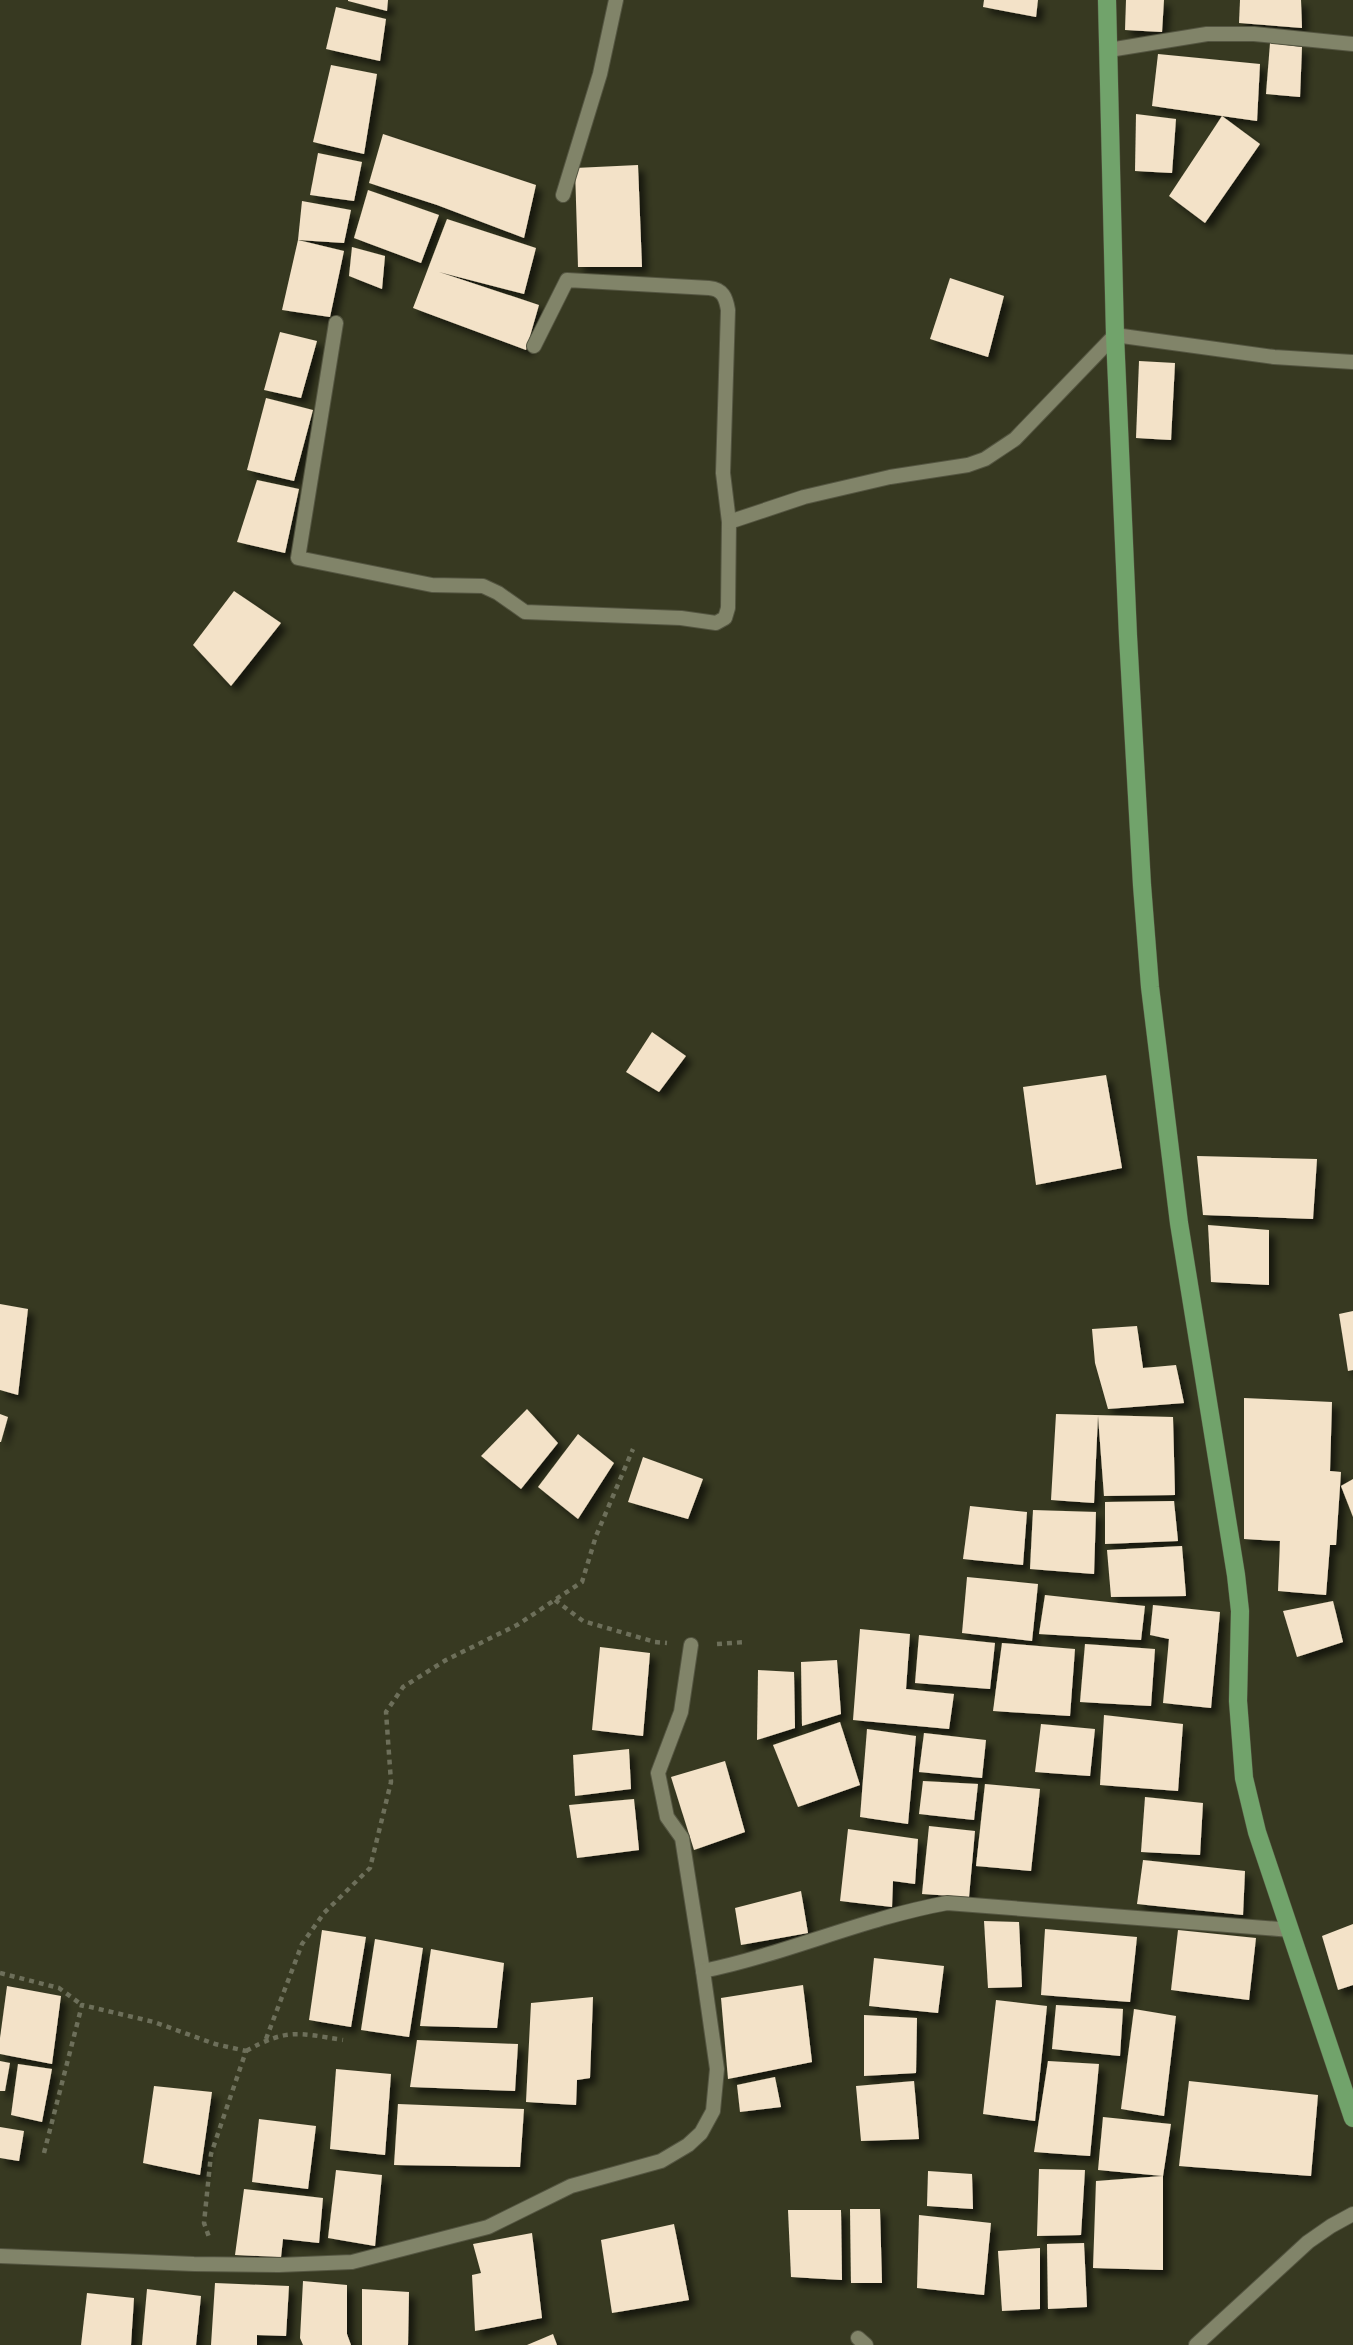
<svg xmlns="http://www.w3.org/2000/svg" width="1353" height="2345" font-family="'PT Sans',sans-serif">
<defs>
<filter id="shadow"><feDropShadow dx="6" dy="6" stdDeviation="3.5" flood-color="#0009"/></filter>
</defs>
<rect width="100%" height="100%" fill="#373921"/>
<g fill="#f3e2c8" filter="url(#shadow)">
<polygon points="348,0 388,0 387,11 348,1"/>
<polygon points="984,0 1038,0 1036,17 983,7"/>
<polygon points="1126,0 1164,0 1162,32 1125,30"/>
<polygon points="1240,0 1301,0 1302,28 1239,23"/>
<polygon points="336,7 386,19 380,61 326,49"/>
<polygon points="1270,43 1302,47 1300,97 1266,94"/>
<polygon points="1158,54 1260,64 1257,121 1152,106"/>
<polygon points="331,65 377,74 364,154 313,142"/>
<polygon points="1136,114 1176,119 1172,173 1135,171"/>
<polygon points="1222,116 1260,144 1205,223 1169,196"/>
<polygon points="383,134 536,185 524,238 437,205 369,183"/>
<polygon points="318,153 362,162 354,201 310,195"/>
<polygon points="638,165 642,267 578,267 575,168"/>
<polygon points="368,190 439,215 421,263 354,238"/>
<polygon points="302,201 351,210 344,243 298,240"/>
<polygon points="447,219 536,248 524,294 439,272 539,305 526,350 413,308"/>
<polygon points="298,240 344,251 330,317 282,310"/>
<polygon points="352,247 385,256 382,289 349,276"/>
<polygon points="950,278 1004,296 988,357 930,339"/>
<polygon points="280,332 317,341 301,398 264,390"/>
<polygon points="1139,361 1175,363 1171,440 1136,438"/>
<polygon points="266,398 313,410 294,481 247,470"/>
<polygon points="257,480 299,489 285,553 237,542"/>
<polygon points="234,591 281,623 231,686 193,645"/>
<polygon points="652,1032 686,1056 659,1092 626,1072"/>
<polygon points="1106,1075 1122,1168 1036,1185 1023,1087"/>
<polygon points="1197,1156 1317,1159 1313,1219 1203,1215"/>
<polygon points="1208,1225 1269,1230 1269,1285 1211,1282"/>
<polygon points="0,1304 28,1309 18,1395 0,1390"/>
<polygon points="1353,1311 1353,1370 1348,1371 1339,1314"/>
<polygon points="1137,1326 1143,1368 1176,1365 1184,1403 1108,1409 1095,1363 1092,1329"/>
<polygon points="1244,1398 1332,1402 1330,1471 1341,1472 1336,1545 1330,1545 1326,1595 1278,1591 1280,1541 1244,1539"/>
<polygon points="527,1409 558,1443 521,1489 481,1456"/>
<polygon points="0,1414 8,1417 1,1442 0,1442"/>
<polygon points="1056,1414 1173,1417 1175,1495 1104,1496 1098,1416 1094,1503 1051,1500"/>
<polygon points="578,1434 614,1463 578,1519 538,1487"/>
<polygon points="643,1457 703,1479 688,1519 628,1502"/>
<polygon points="1353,1479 1353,1517 1341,1486"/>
<polygon points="1174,1501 1178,1541 1105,1544 1105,1502"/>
<polygon points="970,1506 1027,1512 1023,1565 963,1559"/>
<polygon points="1033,1510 1096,1512 1094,1574 1030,1569"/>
<polygon points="1182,1546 1186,1596 1111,1597 1107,1550"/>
<polygon points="967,1577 1038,1584 1032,1641 962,1633"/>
<polygon points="1045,1595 1145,1606 1141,1640 1039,1634"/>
<polygon points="1333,1601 1343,1642 1297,1657 1283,1611"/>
<polygon points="1153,1605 1220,1612 1211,1708 1163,1703 1169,1639 1150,1635"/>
<polygon points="860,1629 910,1634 906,1689 954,1694 949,1729 853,1720"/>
<polygon points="919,1635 995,1643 990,1689 915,1683"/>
<polygon points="1002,1643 1075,1649 1070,1716 993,1711"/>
<polygon points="1085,1644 1155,1649 1151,1706 1080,1702"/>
<polygon points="600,1647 650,1653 643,1736 592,1730"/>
<polygon points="837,1660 841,1714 802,1726 801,1662"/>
<polygon points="758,1670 794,1672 795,1728 757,1740"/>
<polygon points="1104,1715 1183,1724 1178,1791 1100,1785"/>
<polygon points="840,1722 860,1785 798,1807 773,1745"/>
<polygon points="1041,1724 1095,1729 1090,1776 1035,1772"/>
<polygon points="867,1729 916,1736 908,1824 860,1817"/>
<polygon points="924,1733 986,1740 982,1778 919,1772"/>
<polygon points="629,1749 631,1789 575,1796 573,1755"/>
<polygon points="725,1761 745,1832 694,1850 671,1777"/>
<polygon points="923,1781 978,1784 974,1820 919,1814"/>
<polygon points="985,1784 1040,1789 1031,1871 976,1866"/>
<polygon points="1145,1797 1203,1803 1200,1855 1141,1852"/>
<polygon points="634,1799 639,1850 577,1858 569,1805"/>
<polygon points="929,1826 975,1831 969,1897 922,1894"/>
<polygon points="848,1829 918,1839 915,1884 893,1881 892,1907 840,1901"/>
<polygon points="1143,1860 1245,1871 1243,1915 1137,1904"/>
<polygon points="801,1891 808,1933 741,1945 735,1908"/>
<polygon points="984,1921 1019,1922 1022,1987 988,1988"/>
<polygon points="1353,1924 1353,1985 1338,1990 1322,1936"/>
<polygon points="1045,1929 1137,1937 1130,2002 1041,1995"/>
<polygon points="322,1930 366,1937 351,2027 309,2020"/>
<polygon points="1178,1930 1256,1938 1249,2000 1171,1990"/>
<polygon points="375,1939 423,1948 409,2037 361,2030"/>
<polygon points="431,1949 504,1963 497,2028 420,2026"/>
<polygon points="874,1958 944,1966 938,2013 869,2006"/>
<polygon points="803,1985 812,2062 728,2079 721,1998"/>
<polygon points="7,1986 61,1996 52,2064 0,2054 0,2038"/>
<polygon points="593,1997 590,2078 577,2080 576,2105 526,2102 531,2003"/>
<polygon points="996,2000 1047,2006 1035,2121 983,2114"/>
<polygon points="1056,2005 1123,2009 1120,2056 1052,2049"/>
<polygon points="1134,2009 1176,2016 1164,2116 1121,2109"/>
<polygon points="864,2015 917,2018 916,2073 864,2076"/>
<polygon points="417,2040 518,2044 515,2091 410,2087"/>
<polygon points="0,2061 10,2063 5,2091 0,2091"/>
<polygon points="1048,2061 1099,2064 1090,2156 1034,2152"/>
<polygon points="18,2064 52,2069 42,2122 11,2115"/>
<polygon points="336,2069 391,2074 385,2155 330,2149"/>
<polygon points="775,2077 781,2107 740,2112 737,2085"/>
<polygon points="914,2081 919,2139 861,2141 856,2086"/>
<polygon points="1189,2081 1318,2095 1311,2176 1179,2166"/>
<polygon points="154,2086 212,2092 200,2175 143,2163"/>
<polygon points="398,2104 524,2109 520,2167 394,2165"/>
<polygon points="1103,2117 1171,2124 1163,2176 1163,2270 1093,2268 1096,2181 1163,2176 1098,2170"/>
<polygon points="259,2119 316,2126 308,2189 252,2182"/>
<polygon points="0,2127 24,2131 19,2161 0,2158"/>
<polygon points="1039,2169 1085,2170 1081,2235 1037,2236"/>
<polygon points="336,2170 382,2175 375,2246 328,2238"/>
<polygon points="928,2171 972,2174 973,2209 927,2206"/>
<polygon points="244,2189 323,2198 319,2243 283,2239 281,2257 235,2255"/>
<polygon points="850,2209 880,2209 882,2283 851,2283"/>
<polygon points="788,2210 841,2210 842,2280 791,2277"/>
<polygon points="919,2215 991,2223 984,2295 917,2288"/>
<polygon points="674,2224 689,2300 612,2313 601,2240"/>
<polygon points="532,2233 542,2318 475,2331 472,2275 481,2273 473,2244"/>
<polygon points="1084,2243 1087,2307 1048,2309 1047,2244"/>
<polygon points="1040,2248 1040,2309 1002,2311 998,2251"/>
<polygon points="303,2281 347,2285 347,2334 351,2345 303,2345 300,2338"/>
<polygon points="215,2283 289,2286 286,2336 257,2335 257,2345 211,2345"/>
<polygon points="147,2289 201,2296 196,2345 142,2345"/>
<polygon points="362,2289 409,2292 408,2345 362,2345"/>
<polygon points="87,2293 134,2298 131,2345 81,2345"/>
<polygon points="553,2334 557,2345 527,2345"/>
</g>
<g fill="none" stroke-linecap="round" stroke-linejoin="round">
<g stroke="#545541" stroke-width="16">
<g id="street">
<polyline points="1109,50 1207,34 1254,34 1353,44"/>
<polyline points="563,195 600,74 616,0"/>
<path d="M336 323 298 558 432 585 483 586 498 593 525 612 681 618 716 623 725 618 728 608 729 522 723 473 728 310C726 298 723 289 709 288L567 280 534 346"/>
<polyline points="729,522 804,497 890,477 968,465 985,459 1015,439 1115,335 1274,357 1353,362"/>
<polyline points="691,1645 681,1712 658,1773 667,1817 682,1838 703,1971"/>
<path d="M0 2256 194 2264 279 2265 352 2262 488 2227 571 2186 661 2161 688 2145 701 2133 713 2111 717 2069 703 1971C786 1954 864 1918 947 1903L1291 1930"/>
<polyline points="858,2338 866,2345"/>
<polyline points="1196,2345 1308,2242 1331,2226 1353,2214"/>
</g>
</g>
<g stroke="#545541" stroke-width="19">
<polyline id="primary" points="1107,0 1115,335 1128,636 1142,885 1150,987 1179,1223 1236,1575 1240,1611 1238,1701 1244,1778 1257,1832 1353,2118"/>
</g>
<g stroke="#6d6f5a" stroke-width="4.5" stroke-dasharray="5 5" stroke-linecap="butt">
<polyline points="555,1600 583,1621 655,1642 667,1643"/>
<polyline points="717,1644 746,1642"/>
<polyline points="0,1973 59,1988 82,2005"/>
<polyline points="266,2039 302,1944 324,1913 370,1868 391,1782 386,1712 403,1687 446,1660 517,1625 582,1582 596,1536 633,1449"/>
<path d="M246 2051C287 2028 299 2033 343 2040"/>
<polyline points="44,2153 82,2005 154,2022 215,2044 246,2051 211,2154 204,2223 209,2237"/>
</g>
<use href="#street" stroke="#818469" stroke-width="14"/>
<use href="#primary" stroke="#71a36b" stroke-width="18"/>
</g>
</svg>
